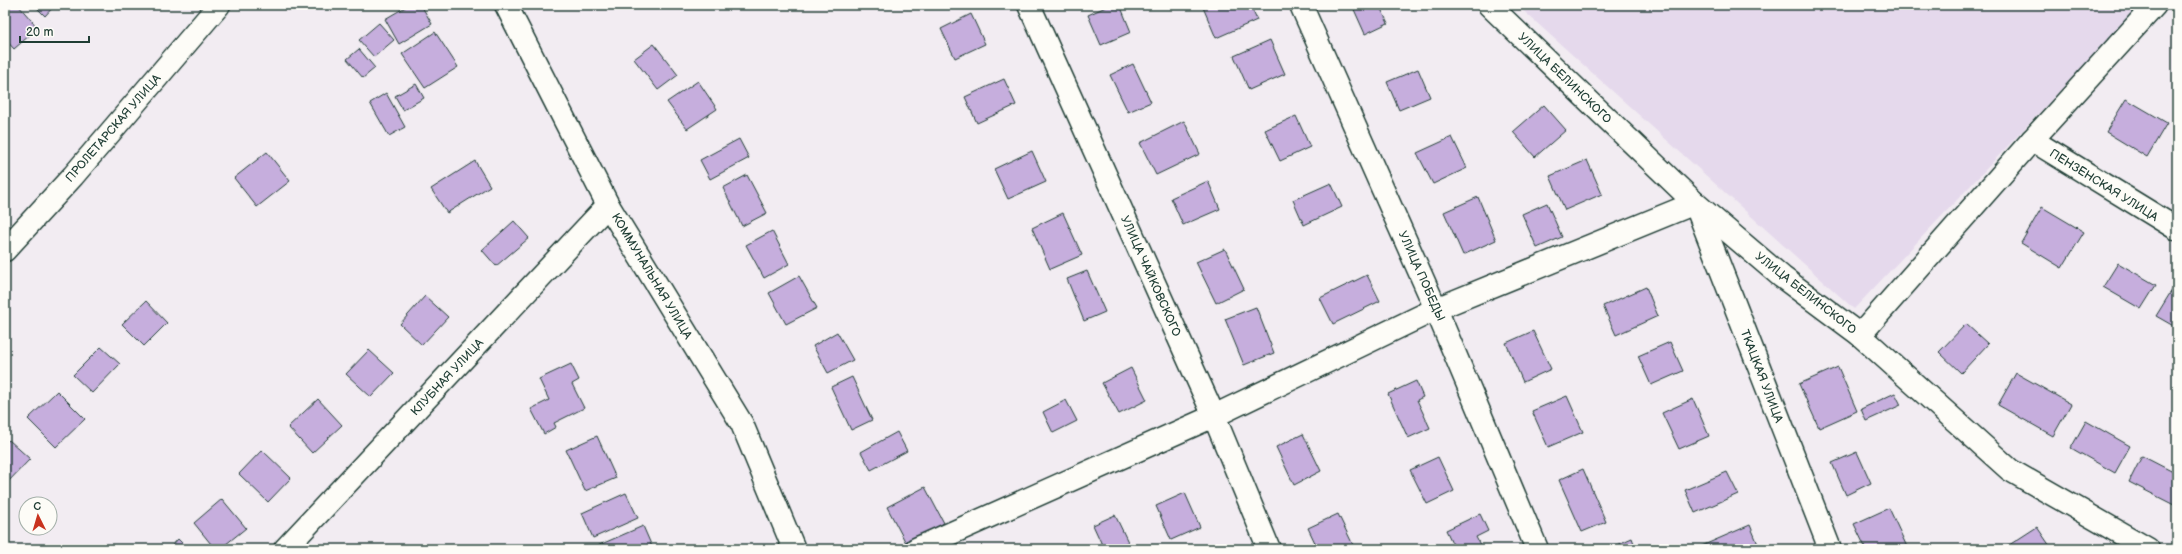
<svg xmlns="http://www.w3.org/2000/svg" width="2182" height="554" font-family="'Balsamiq Sans',sans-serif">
<rect width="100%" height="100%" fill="#f2ecf2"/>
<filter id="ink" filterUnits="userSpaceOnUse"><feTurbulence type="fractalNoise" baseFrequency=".025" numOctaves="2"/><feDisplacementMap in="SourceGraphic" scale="8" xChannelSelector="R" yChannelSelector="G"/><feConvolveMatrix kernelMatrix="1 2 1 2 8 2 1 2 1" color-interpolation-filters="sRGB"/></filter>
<g filter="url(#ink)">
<polygon fill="#e5d9ec" points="1517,5 2141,5 1854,309"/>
<g fill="#c6aedd" stroke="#1f3d34">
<polygon points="10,5 18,5 38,28 14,49 5,39 5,9"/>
<polygon points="34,5 55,5 45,16"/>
<polygon points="409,5 421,5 432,24 399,44 385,19"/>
<polygon points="1110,5 1120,5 1131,32 1101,45 1088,15"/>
<polygon points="1202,5 1250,5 1257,20 1216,38"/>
<polygon points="1352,5 1379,5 1388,23 1365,34"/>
<polygon points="971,14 985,44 955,58 941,29"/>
<polygon points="379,23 394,40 374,57 359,40"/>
<polygon points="435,32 458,67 425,88 402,54"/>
<polygon points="1270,40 1285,74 1249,90 1234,56"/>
<polygon points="654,44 678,75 658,90 634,59"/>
<polygon points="359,49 375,68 363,78 347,59"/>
<polygon points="1133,64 1151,102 1128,112 1110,75"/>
<polygon points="1418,69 1430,97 1399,110 1387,82"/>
<polygon points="1004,79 1016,105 977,123 965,97"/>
<polygon points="698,81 717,109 687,129 667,102"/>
<polygon points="416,84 424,98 403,110 395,96"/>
<polygon points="386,93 405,127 389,136 370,103"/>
<polygon points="2126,99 2167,123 2147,157 2106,132"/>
<polygon points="1544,105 1566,130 1535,157 1513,132"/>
<polygon points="1296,116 1310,147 1280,161 1265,130"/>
<polygon points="1184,121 1200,154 1156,175 1140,143"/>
<polygon points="1452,137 1467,168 1433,184 1417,153"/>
<polygon points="739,139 749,158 710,179 700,160"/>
<polygon points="1032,151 1046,182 1008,199 994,169"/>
<polygon points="267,152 290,181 257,207 234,178"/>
<polygon points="1587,160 1602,194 1565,210 1550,176"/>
<polygon points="475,161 490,186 447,213 431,189"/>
<polygon points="747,175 767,213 742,226 723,188"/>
<polygon points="1208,181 1220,209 1183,225 1171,198"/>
<polygon points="1331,183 1342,207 1304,225 1293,200"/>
<polygon points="1478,197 1496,240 1463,255 1444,212"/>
<polygon points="1547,203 1562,237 1537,248 1522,214"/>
<polygon points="2042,207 2084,232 2062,268 2021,243"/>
<polygon points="1063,213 1082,255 1050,269 1032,228"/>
<polygon points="514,221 529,238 496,266 482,250"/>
<polygon points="772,231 789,264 764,278 746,245"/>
<polygon points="1225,249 1244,289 1216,303 1196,262"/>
<polygon points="2118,263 2156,285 2141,309 2103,287"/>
<polygon points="1087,271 1105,312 1084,321 1067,279"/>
<polygon points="1367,275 1380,301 1333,324 1320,298"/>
<polygon points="799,276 817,308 786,324 769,293"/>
<polygon points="2177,282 2177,328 2156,316"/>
<polygon points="1646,287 1658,316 1616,335 1603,306"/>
<polygon points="425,296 448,317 422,345 400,324"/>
<polygon points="146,301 167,323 144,346 122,324"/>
<polygon points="1256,307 1274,353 1244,365 1225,319"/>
<polygon points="1966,324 1988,344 1961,373 1939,352"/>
<polygon points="1533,331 1551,369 1523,382 1506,343"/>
<polygon points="837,332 853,360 828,373 813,346"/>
<polygon points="1670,342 1683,371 1651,385 1638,356"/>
<polygon points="101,347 120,364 92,393 73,375"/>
<polygon points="369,350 394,373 371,397 346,374"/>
<polygon points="571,364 579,380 572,384 584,408 554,423 556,427 544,434 531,409 549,400 539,379"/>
<polygon points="1838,367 1857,411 1819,428 1799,384"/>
<polygon points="1131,368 1147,400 1119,414 1102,383"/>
<polygon points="2016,373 2071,404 2053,436 1998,405"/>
<polygon points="852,377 872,420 851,430 831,387"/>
<polygon points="1416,381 1423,397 1417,400 1430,428 1408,438 1388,394"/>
<polygon points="57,391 85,419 56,447 28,419"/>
<polygon points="1895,393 1901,405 1866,421 1861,409"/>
<polygon points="1567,396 1583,432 1548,447 1532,411"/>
<polygon points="318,399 342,425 312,453 288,427"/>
<polygon points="1693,399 1709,436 1679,449 1662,413"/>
<polygon points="1066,400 1077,421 1053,433 1043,412"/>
<polygon points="2086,421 2130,446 2115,473 2071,448"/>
<polygon points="897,432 907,451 871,470 861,452"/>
<polygon points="1303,434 1321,471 1294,485 1276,447"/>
<polygon points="597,436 616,478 585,491 566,450"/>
<polygon points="9,440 30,459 5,485 5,444"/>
<polygon points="262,450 291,478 268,502 239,474"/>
<polygon points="1857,452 1871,483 1846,495 1832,463"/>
<polygon points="2142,456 2177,474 2177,499 2174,505 2129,482"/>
<polygon points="1438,457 1454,491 1427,504 1410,470"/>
<polygon points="1583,469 1606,522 1582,532 1559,480"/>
<polygon points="1727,472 1738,494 1695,513 1685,490"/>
<polygon points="925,487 944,523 906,543 887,507"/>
<polygon points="626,493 638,518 593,538 582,513"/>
<polygon points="1185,493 1200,527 1171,540 1156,506"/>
<polygon points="222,499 246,528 220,549 215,549 194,523"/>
<polygon points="1889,508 1908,549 1866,549 1854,524"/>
<polygon points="1338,514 1355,549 1318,549 1308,528"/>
<polygon points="1480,514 1488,531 1476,537 1482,549 1455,549 1446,530"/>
<polygon points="1115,515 1128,542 1113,549 1104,549 1093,525"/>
<polygon points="1750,525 1760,549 1698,549 1697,548"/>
<polygon points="643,526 653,549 598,549 597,546"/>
<polygon points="2037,527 2052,549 2003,549"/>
<polygon points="1632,538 1636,549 1607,549"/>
<polygon points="178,539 188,549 169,549"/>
</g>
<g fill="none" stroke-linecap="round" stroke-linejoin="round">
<g stroke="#1f3d34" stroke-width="25">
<g id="minor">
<polyline points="506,5 608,205 742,424 794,549"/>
<polyline points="1029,5 1214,416 1269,549"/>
<polyline points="1301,5 1436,309 1537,549"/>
<polyline points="1489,5 1695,203 1782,277 1860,335 2010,470 2148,549"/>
<polyline points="2032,140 2177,229"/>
<polyline points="1860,335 2032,140 2155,5"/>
<polyline points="285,549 608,205"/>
<polyline points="916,549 1214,416 1436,309 1695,203 1830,549"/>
</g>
</g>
<g stroke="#1f3d34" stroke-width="25">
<polyline id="secondary" points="5,250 73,176 219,5"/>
</g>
<use href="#minor" stroke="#fdfcf7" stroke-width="22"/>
<use href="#secondary" stroke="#fdfcf7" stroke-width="22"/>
</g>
</g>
<g text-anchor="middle" stroke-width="4" stroke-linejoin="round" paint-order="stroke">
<g font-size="12" fill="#1f3d34" stroke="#fdfcf7">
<text transform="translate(1565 78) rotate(44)" y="4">УЛИЦА БЕЛИНСКОГО</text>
<text transform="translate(113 128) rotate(-49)" y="4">ПРОЛЕТАРСКАЯ УЛИЦА</text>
<text transform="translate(2104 185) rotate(32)" y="4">ПЕНЗЕНСКАЯ УЛИЦА</text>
<text transform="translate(652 276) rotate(59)" y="4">КОММУНАЛЬНАЯ УЛИЦА</text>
<text transform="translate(1151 276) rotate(66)" y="4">УЛИЦА ЧАЙКОВСКОГО</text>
<text transform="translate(1422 276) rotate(66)" y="4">УЛИЦА ПОБЕДЫ</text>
<text transform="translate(1806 293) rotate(38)" y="4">УЛИЦА БЕЛИНСКОГО</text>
<text transform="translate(1762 376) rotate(69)" y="4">ТКАЦКАЯ УЛИЦА</text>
<text transform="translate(447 377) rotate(-47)" y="4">КЛУБНАЯ УЛИЦА</text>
</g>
</g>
<rect width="2182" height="554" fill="none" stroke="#fdfcf7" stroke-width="20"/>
<rect x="10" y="10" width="2162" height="534" fill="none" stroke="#1f3d34" stroke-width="1.5" filter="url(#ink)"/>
<g transform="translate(38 516) rotate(355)"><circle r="19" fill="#fdfcf7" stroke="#a4b0a9"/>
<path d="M0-3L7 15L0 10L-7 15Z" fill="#c8321e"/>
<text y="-6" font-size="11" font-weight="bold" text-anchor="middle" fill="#1f3d34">С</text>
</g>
<path d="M20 36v6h69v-6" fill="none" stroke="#1f3d34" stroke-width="2"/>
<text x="26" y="36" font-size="12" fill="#1f3d34" stroke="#fdfcf7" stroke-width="3" paint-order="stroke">20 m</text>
</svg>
